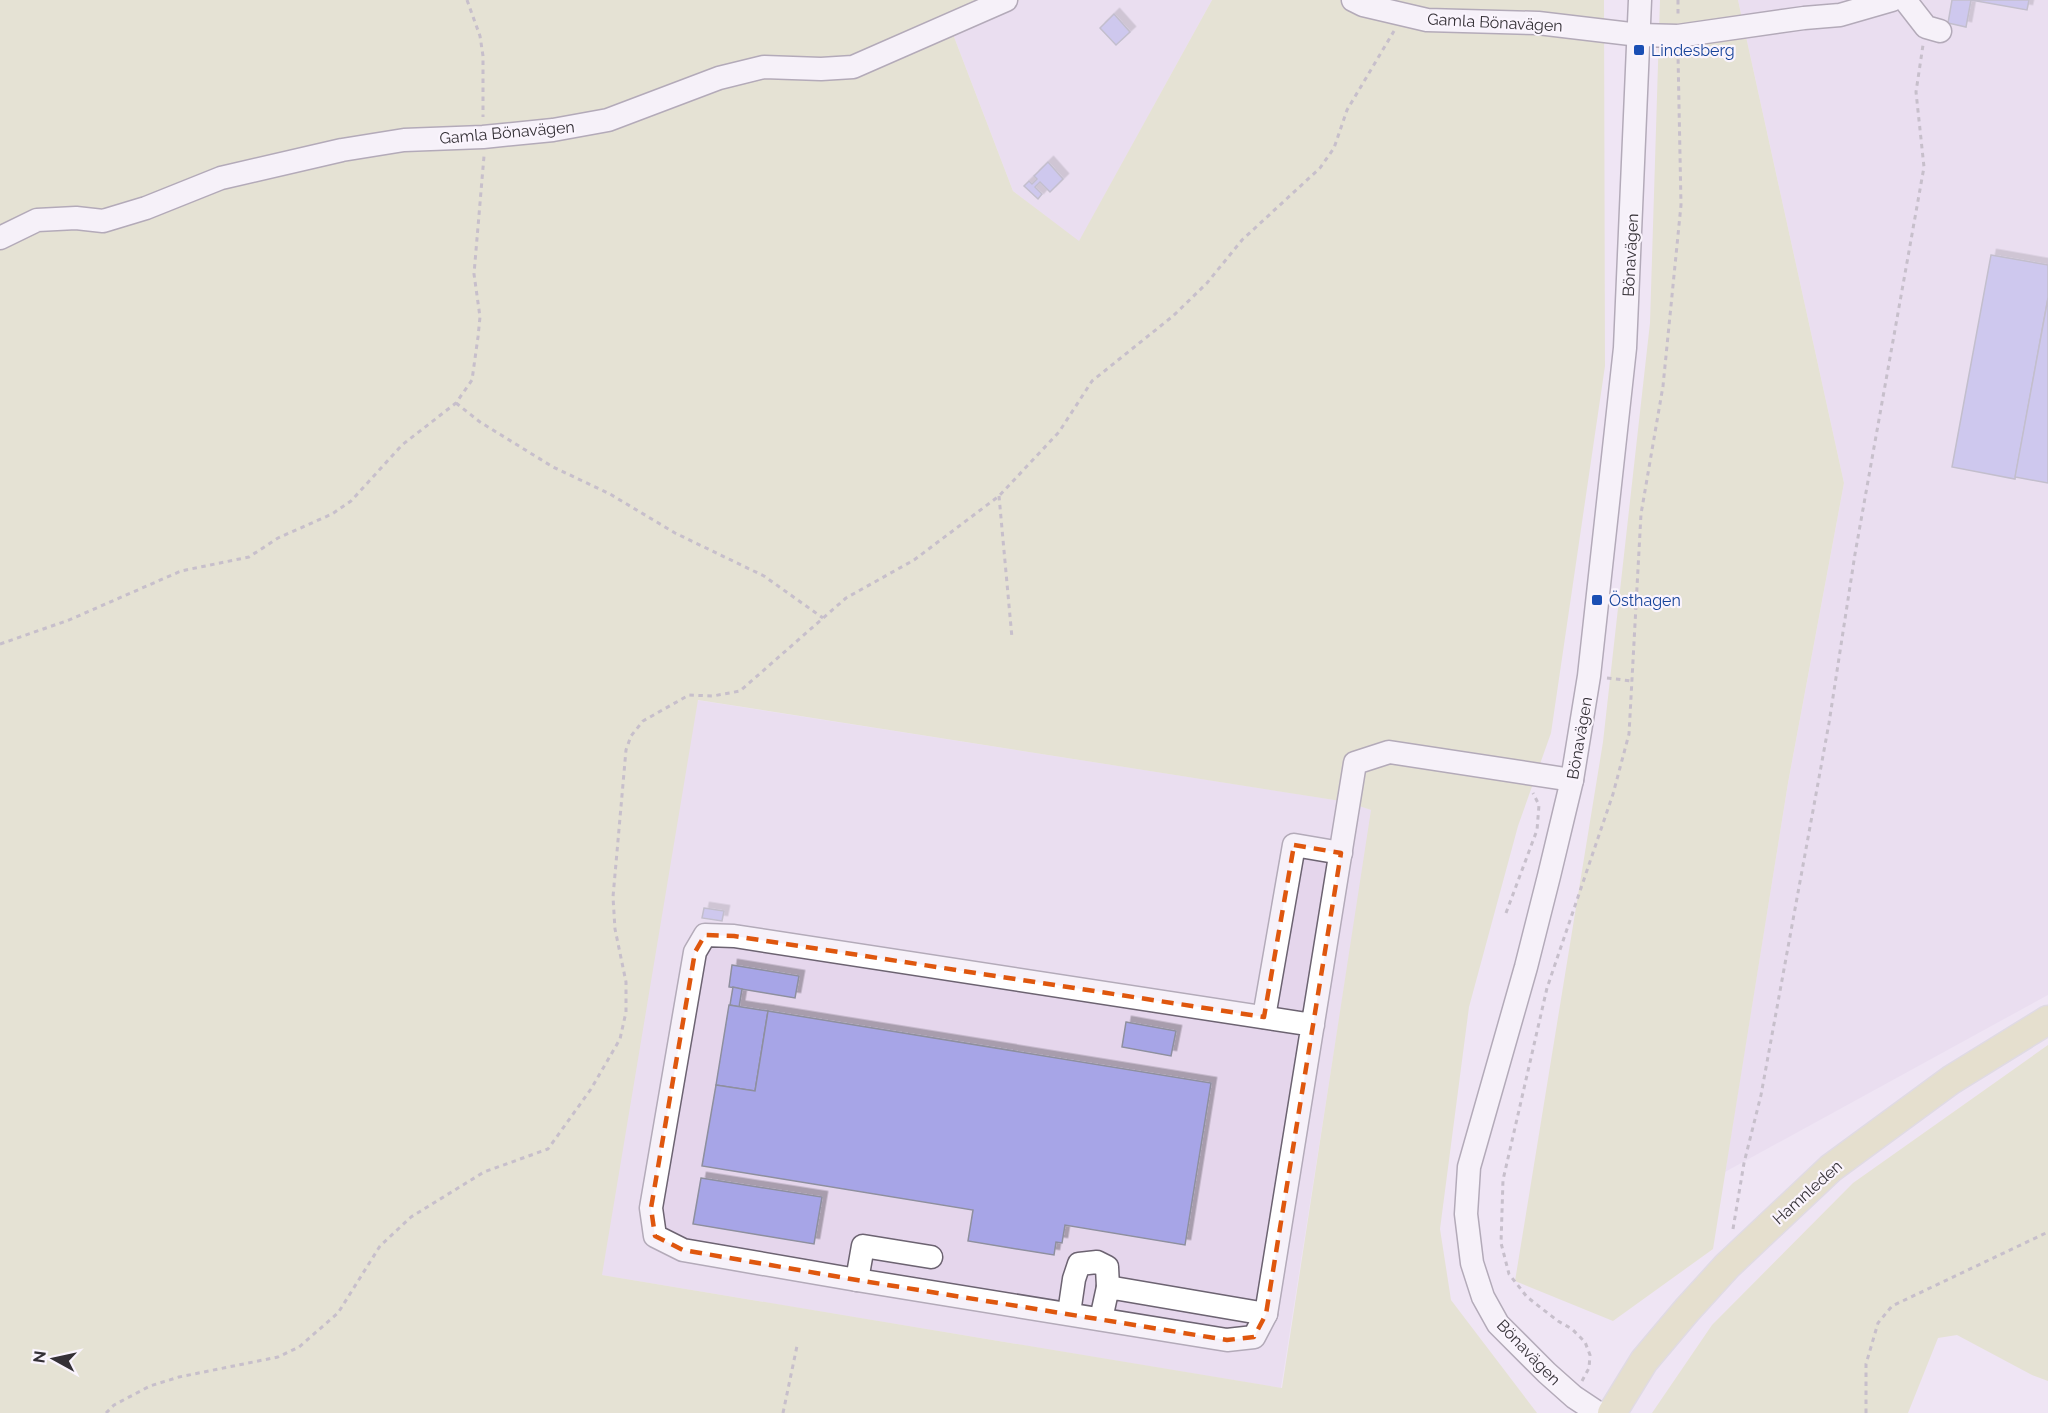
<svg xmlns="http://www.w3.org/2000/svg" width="2048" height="1413" font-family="Raleway,sans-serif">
<defs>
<filter id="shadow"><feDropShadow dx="5.5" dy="-5.5" stdDeviation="0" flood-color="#0004"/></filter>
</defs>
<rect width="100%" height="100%" fill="#efe5f4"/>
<g fill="#e5d6ec">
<polygon points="1020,0 1212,0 1079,242 1013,191 951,29"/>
<polygon points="1738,0 2048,0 2048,995 1725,1172 1788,783 1844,483"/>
<polygon points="697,700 1348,802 1372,810 1281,1388 601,1275"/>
</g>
<g fill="#daddad" fill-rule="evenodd">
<path d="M0 0H1020L951 29 1013 191 1079 241 1212 0H1604L1605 366 1551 733 1518 826 1469 1007 1440 1229 1451 1300 1537 1413H0ZM698 700 1347 802 1371 810 1282 1388 602 1275Z"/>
<polygon points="1660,0 1738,0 1844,483 1788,783 1713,1249 1613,1321 1515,1281 1603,742 1650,323"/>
<polygon points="2048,1045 2048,1381 2032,1375 1957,1335 1938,1338 1908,1413 1652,1413 1712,1325 1853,1183"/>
</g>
<g fill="#a7a5e7" stroke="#8e8f9e" stroke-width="1.5" filter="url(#shadow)">
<polygon points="1952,0 2029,0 2027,10 1971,0 1966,27 1948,23"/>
<polygon points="1114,14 1130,32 1116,45 1100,28"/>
<polygon points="1048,162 1063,179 1050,192 1040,182 1035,187 1042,194 1038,199 1024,186 1029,181 1032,184 1037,179 1034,176"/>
<polygon points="1991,255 2048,265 2048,298 2015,479 1952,467"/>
<polygon points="2048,298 2048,483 2015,477"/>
<polygon points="704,908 724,911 722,921 702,918"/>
<polygon points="732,965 799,976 795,998 729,987"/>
<polygon points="733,987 742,989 739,1007 730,1005"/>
<polygon points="729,1005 768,1011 755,1091 716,1085"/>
<polygon points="768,1011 1211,1083 1185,1245 1065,1225 1062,1243 1056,1242 1054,1255 968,1241 973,1210 702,1166 716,1085 755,1091"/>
<polygon points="1126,1022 1176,1031 1171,1056 1122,1047"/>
<polygon points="701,1178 822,1197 814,1244 693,1224"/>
</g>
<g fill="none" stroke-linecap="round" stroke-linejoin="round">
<g stroke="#6c6371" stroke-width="25">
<g id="minor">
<polyline points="1353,0 1363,5 1427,20 1538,23 1639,35 1678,36 1804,18 1840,15 1892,0"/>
<polyline points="1905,0 1926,27 1940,31"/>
<polyline points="0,238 37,220 76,218 103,221 146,208 221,178 342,150 404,140 483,137 553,130 608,120 719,78 764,67 821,69 853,67 1006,0"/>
<polyline points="1264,1017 1294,845 1341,853"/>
<polyline points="1313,1025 734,936 705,935 695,952 651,1208 655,1236 683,1250 857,1280 1227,1340 1254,1337 1266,1314 1355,763 1389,752 1572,780"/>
<polyline points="857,1280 863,1246 931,1257"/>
<polyline points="1069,1313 1074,1279 1079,1264 1097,1262 1107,1267 1108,1287"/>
<polyline points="1101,1319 1108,1287 1266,1314"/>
<polyline points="1598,1413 1574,1397 1547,1373 1498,1324 1483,1297 1472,1263 1466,1214 1469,1167 1526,967 1549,876 1572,780 1589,676 1625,348 1640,0"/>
</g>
</g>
<g stroke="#cecdcf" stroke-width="31">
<polyline id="major" points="1612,1413 1644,1361 1687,1310 1727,1266 1831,1168 1951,1080 2048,1020"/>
</g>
<g stroke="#97909a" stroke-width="3" stroke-dasharray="4.5 4.5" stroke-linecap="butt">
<polyline points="467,0 480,36 483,56 483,117"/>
<polyline points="1678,0 1678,18"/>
<polyline points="456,403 480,422 553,467 610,494 675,533 764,576 823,618"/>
<polyline points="999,496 1012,638"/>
<polyline points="0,644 69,620 181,571 249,557 278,538 332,514 351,501 402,445 456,403 472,380 478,337 480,317 474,274 484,156"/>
<polyline points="1607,678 1632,681"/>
<polyline points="1506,913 1537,830 1539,805 1533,793"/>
<polyline points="1733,1229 1744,1163 1761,1095 1829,723 1855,554 1924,167 1916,92 1923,45"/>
<polyline points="1582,1381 1589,1368 1590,1355 1585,1342 1572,1329 1558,1321 1527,1297 1509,1274 1501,1243 1503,1180 1547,988 1613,794 1629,734 1641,514 1663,386 1681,205 1678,55"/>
<polyline points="106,1413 114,1405 150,1386 179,1377 278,1357 299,1347 338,1313 380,1246 411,1217 484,1172 548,1149 591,1089 620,1039 626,1012 626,982 615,929 613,897 626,750 631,736 643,721 689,695 713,696 740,691 846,598 914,560 999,496 1059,432 1092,381 1173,316 1207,283 1242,240 1320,168 1334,148 1347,110 1394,31"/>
<polyline points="783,1413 797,1346"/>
<polyline points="1866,1413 1866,1364 1878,1323 1892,1306 2048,1232"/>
</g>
<use href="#minor" stroke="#fff" stroke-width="22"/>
<use href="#major" stroke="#d9d79f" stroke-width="28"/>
</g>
<path d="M0 0H2048V1413H0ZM1294 845 1341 853 1266 1314 1254 1337 1227 1340 857 1280 683 1250 655 1236 651 1208 695 952 705 935 734 936 1264 1017Z" fill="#efe5f4" fill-opacity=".55" fill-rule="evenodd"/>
<path fill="none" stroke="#df570e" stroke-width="4.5" stroke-dasharray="12 8" stroke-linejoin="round" d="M1294 845 1341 853 1266 1314 1254 1337 1227 1340 857 1280 683 1250 655 1236 651 1208 695 952 705 935 734 936 1264 1017Z"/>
<g fill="#1a4fb4" stroke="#faf4fd" stroke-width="2">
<rect x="1633" y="44" width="12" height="12" rx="3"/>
<rect x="1591" y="594" width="12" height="12" rx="3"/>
</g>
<g text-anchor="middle" stroke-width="4.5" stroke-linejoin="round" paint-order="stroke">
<g font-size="16" fill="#343036" stroke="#faf4fd">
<text transform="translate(1495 22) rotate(3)" y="6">Gamla Bönavägen</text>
<text transform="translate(507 132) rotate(-5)" y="6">Gamla Bönavägen</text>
<text transform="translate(1630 255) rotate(-87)" y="6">Bönavägen</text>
<text transform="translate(1579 738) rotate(-80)" y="6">Bönavägen</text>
<text transform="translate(1807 1192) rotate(-42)" y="6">Hamnleden</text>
<text transform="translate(1529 1352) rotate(46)" y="6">Bönavägen</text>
</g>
<g font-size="16" fill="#164399" stroke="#faf4fd" text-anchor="start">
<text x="1651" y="56">Lindesberg</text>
<text x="1609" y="606">Östhagen</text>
</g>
</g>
<g transform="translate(54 1359) rotate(278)" stroke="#faf4fd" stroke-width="4.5" paint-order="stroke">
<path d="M0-4.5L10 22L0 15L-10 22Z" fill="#343036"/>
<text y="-9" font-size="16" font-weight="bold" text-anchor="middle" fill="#343036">N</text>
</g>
</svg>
